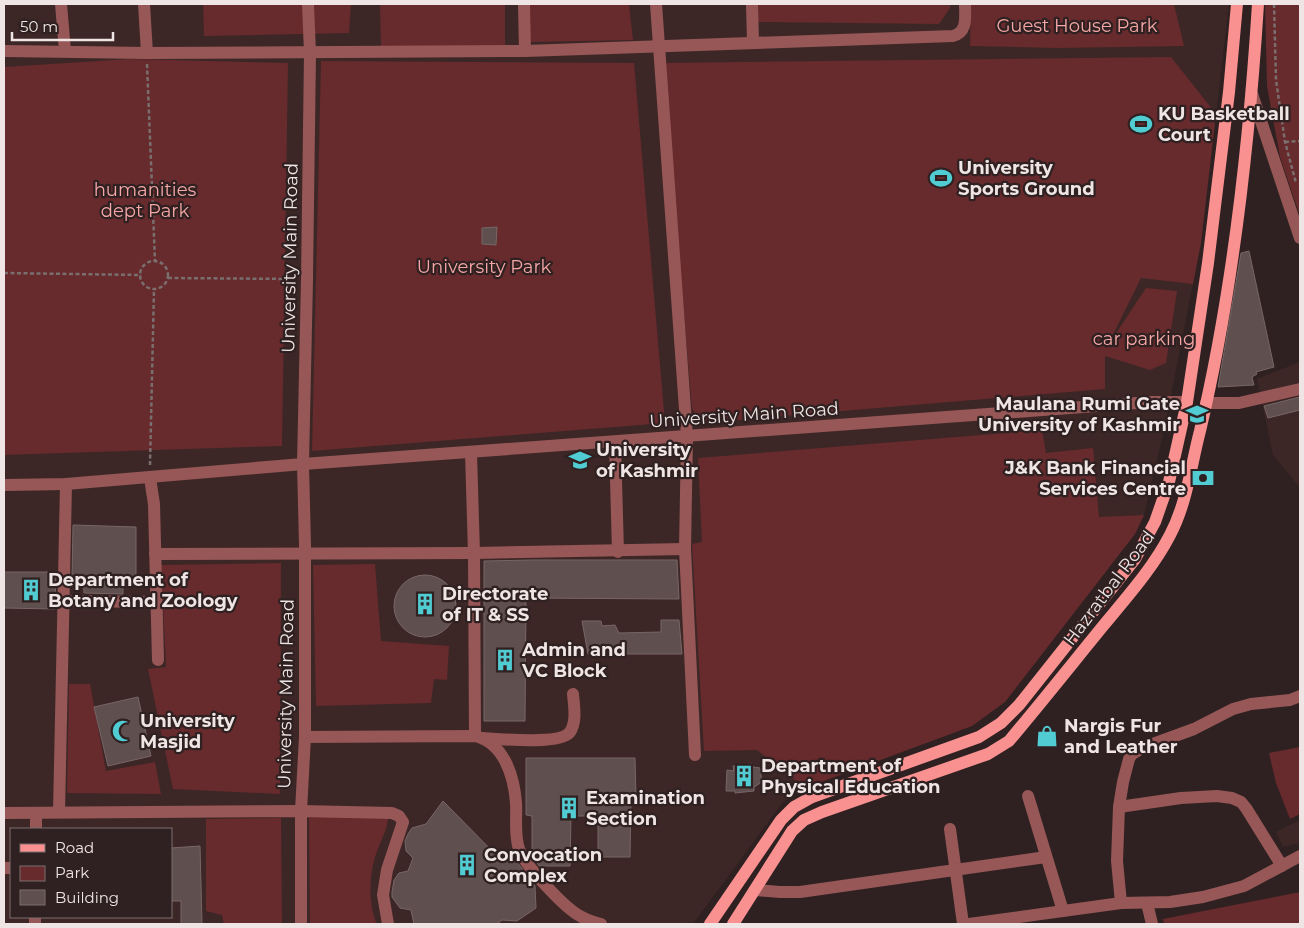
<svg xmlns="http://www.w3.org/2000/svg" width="1304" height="928" font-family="Montserrat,sans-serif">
<rect width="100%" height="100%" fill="#2f2121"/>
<g fill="#3c2726" fill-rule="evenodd">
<path d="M4 4H1229L1201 243 1164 430 1144 515 1135 534 1005 702 972 726 805 788 783 802 693 924H4ZM11 829H171V917H11Z"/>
<polygon points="1300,362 1300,488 1273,455 1257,379"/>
<polygon points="1300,820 1300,843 1283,847 1276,832"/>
</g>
<g fill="#672a2d">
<polygon points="203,4 351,4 349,33 204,36"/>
<polygon points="380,4 505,4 505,46 381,46"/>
<polygon points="530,4 629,4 633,40 530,42"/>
<polygon points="756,4 950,4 950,8 939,24 757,22"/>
<polygon points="971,4 1174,4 1184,46 1057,48 970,46"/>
<polygon points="1265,4 1300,4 1300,216 1280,157 1267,86"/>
<polygon points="1171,57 1216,114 1201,243 1193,284 1141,278 1107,347 1146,288 1177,291 1166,363 1150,370 1105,356 1105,389 701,423 692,409 663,63"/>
<polygon points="130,59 288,63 282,446 4,455 4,67"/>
<polygon points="321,61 634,63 665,423 312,451"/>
<polygon points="1042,430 1046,453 1093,448 1099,517 1144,515 1135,534 1005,702 972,726 805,788 757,750 704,751 692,544 702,542 698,458"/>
<polygon points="281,563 280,794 173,789 148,669 166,667 161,565"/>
<polygon points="375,564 381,641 449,646 447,680 434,679 431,703 316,706 313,565"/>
<polygon points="69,684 90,684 106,771 155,762 161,794 67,793"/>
<polygon points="1300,747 1300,814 1290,819 1276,783 1269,753"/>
<path d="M309 814 388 817C388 829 380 842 376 854 369 874 368 905 377 924H310Z"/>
<polygon points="281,818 282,924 224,924 222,915 206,911 206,819"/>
<polygon points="1300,892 1300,924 1164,924 1163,919"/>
</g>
<g fill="#5f4f4e" stroke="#786666">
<polygon points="497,227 496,245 482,244 482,228"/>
<polygon points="1249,251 1274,367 1256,372 1257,374 1252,377 1254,385 1218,387 1241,253"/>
<polygon points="1300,397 1300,410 1268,418 1264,406"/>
<polygon points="73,525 136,527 136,580 123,581 123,594 84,593 83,579 72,579"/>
<polygon points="533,560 677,560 679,599 526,598 525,721 484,721 484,561"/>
<polygon points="4,572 56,572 55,609 4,608"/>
<circle cx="425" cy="606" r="31"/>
<polygon points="661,620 679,620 682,654 588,654 582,621 601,621 602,626 615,625 619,633 661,632"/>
<polygon points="138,697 151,756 108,766 94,707"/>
<polygon points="526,758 635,758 636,800 631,800 630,857 598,857 598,816 571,816 570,866 539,866 532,855 532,816 526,815"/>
<polygon points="752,764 753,767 760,768 762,782 754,787 754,791 735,793 735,791 726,791 727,770 734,771 733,766"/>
<polygon points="443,801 500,859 514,858 535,886 536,908 517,921 502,920 497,924 414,924 411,910 400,908 392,897 392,892 394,880 399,873 408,871 413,858 406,851 405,841 408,834 412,828 426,824"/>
<polygon points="200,846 202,924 181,924 181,901 171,901 171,848"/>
</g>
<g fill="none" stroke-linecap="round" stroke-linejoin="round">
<g stroke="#7b6e6e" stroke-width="2.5" stroke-dasharray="4 2.5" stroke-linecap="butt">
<polyline points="1274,4 1276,80 1285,142 1296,183"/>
<polyline points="147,64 155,261"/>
<polyline points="1285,142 1300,141"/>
<circle cx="154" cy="275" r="14"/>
<polyline points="4,273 141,275"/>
<polyline points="168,278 294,279"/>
<polyline points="150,465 154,289"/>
</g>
<g stroke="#975757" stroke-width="12">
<polyline points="61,4 65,51"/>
<polyline points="144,4 147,53"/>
<polyline points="524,4 525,51"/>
<polyline points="656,4 687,437 685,549 695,755"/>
<polyline points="752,4 753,42"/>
<path d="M4 51 147 53 525 51 953 36C968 32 965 17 965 4"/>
<polyline points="1252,94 1300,238"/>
<polyline points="1206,403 1239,403 1300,389"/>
<polyline points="615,443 618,552"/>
<polyline points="471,453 474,553 475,736"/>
<polyline points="150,478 154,504 158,660"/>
<polyline points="4,485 66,484 303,464 1151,402 1187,402"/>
<polyline points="155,554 474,553 685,549"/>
<polyline points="64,601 155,602"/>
<path d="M305 737 475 736C504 743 514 776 516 803 517 818 514 834 519 849 524 865 565 908 580 916 586 920 594 922 601 924"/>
<path d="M483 738C499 739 561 745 570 732 577 722 574 706 573 694"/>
<polyline points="1028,796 1063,911"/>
<polyline points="1119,807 1181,798 1217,796 1232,798 1241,802 1246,808 1282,866"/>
<polyline points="59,812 66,484"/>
<polyline points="4,813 301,811 392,813 399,816 403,822 387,870 383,895 388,924"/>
<polyline points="36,829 36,813"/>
<polyline points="950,829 963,924"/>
<polyline points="4,868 11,868"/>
<polyline points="755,890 780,892 800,892 1046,857"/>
<polyline points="1121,903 1117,861 1119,807 1123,782 1129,759 1132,754 1142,748 1194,729 1233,709 1251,704 1290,700 1300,696"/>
<polyline points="1147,903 1152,924"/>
<polyline points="35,924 35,917"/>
<polyline points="301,924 301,811 305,737 305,545 303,464 307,279 310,53 308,4"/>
<polyline points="969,924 1121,903 1170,902 1203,897 1244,886 1300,856"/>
</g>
<g stroke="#fa9191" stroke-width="12">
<polyline points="710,924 781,820 794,807 812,797 979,737 1001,723 1019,705 1135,559 1155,522 1169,482 1187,402 1208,263 1229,92 1237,4"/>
<path d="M733 924 792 831 804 820 822 812 988 754 1009 741C1041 703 1072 664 1103 626 1127 597 1153 568 1170 535 1187 503 1191 465 1200 431 1233 291 1249 147 1258 4"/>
</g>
</g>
<defs>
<g id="stadium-bare" transform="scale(1.725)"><path d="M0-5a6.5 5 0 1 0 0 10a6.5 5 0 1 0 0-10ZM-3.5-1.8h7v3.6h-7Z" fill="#51ccd3" stroke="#2f2121" stroke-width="2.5" paint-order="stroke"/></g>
<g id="university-bare" transform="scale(1.725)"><path d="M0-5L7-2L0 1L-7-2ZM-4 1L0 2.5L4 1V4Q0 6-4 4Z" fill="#51ccd3" stroke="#2f2121" stroke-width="2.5" paint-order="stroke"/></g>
<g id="bank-bare" transform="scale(1.725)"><path d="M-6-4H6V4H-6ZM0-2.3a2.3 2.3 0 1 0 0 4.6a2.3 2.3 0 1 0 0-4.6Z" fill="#51ccd3" stroke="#2f2121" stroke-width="2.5" paint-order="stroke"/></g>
<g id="building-bare" transform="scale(1.725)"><path d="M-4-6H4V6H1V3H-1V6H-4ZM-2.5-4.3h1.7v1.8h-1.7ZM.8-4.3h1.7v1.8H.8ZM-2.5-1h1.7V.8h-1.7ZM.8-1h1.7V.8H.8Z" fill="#51ccd3" stroke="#2f2121" stroke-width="2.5" paint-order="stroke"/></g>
<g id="mosque-bare" transform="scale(1.725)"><path d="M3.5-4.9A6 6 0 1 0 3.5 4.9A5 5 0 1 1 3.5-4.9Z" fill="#51ccd3" stroke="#2f2121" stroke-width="2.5" paint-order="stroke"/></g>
<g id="shop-bare" transform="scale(1.725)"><path d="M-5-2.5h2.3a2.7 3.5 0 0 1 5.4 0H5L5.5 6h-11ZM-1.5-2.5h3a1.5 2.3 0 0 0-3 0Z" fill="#51ccd3" stroke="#2f2121" stroke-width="2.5" paint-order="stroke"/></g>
</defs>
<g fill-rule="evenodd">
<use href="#stadium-bare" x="1141" y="124"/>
<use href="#stadium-bare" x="941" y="178"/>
<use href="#university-bare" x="1197" y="414"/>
<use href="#university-bare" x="580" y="460"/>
<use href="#bank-bare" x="1203" y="478"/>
<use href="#building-bare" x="31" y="590"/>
<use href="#building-bare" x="425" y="604"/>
<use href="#building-bare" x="505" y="660"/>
<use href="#mosque-bare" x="123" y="731"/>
<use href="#shop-bare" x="1047" y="736"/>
<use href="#building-bare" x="744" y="776"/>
<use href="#building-bare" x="569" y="808"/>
<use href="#building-bare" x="467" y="865"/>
</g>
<g text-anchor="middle" stroke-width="4.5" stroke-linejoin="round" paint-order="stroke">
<g font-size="18" fill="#f5a6a5" stroke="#2f2121">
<text x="1077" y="32">Guest House Park</text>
<text x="145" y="196">humanities<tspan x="145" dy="21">dept Park</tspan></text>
<text x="484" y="273">University Park</text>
<text x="1144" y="345">car parking</text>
</g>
<g font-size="18" font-weight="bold" fill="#efe5e4" stroke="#2f2121" text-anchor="start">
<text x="1158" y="120">KU Basketball<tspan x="1158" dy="21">Court</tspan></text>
<text x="958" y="174">University<tspan x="958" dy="21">Sports Ground</tspan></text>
<text x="1180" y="410" text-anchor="end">Maulana Rumi Gate<tspan x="1180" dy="21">University of Kashmir</tspan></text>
<text x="596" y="456">University<tspan x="596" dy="21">of Kashmir</tspan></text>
<text x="1186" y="474" text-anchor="end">J&amp;K Bank Financial<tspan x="1186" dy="21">Services Centre</tspan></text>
<text x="48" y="586">Department of<tspan x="48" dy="21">Botany and Zoology</tspan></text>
<text x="442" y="600">Directorate<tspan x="442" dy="21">of IT &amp; SS</tspan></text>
<text x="522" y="656">Admin and<tspan x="522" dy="21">VC Block</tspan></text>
<text x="140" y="727">University<tspan x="140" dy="21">Masjid</tspan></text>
<text x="1064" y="732">Nargis Fur<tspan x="1064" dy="21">and Leather</tspan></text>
<text x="761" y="772">Department of<tspan x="761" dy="21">Physical Education</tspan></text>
<text x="586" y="804">Examination<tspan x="586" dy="21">Section</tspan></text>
<text x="484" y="861">Convocation<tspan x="484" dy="21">Complex</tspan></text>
</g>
<g font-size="18" fill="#efe5e4" stroke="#2f2121">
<text transform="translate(290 258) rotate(-89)" y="6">University Main Road</text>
<text transform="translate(744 415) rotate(-4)" y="6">University Main Road</text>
<text transform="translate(1109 588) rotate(-53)" y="6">Hazratbal Road</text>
<text transform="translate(286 694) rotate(-89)" y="6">University Main Road</text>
</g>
</g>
<rect width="1304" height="928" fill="none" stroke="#efe5e4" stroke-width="10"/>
<rect x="10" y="828" width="162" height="90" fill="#2f2121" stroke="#7c6f6f"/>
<rect x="20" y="844" width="25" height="8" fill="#fa9191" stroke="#7c6f6f"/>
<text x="55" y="853" font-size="15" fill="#efe5e4">Road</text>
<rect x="20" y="866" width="25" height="15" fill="#672a2d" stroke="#7c6f6f"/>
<text x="55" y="878" font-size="15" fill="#efe5e4">Park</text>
<rect x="20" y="890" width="25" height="15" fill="#5f4f4e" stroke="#7c6f6f"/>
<text x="55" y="903" font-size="15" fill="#efe5e4">Building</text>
<path d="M12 32v8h101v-8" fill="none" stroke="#efe5e4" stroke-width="2.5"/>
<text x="20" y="32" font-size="15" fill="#efe5e4" stroke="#2f2121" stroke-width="4" paint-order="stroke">50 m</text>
</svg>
